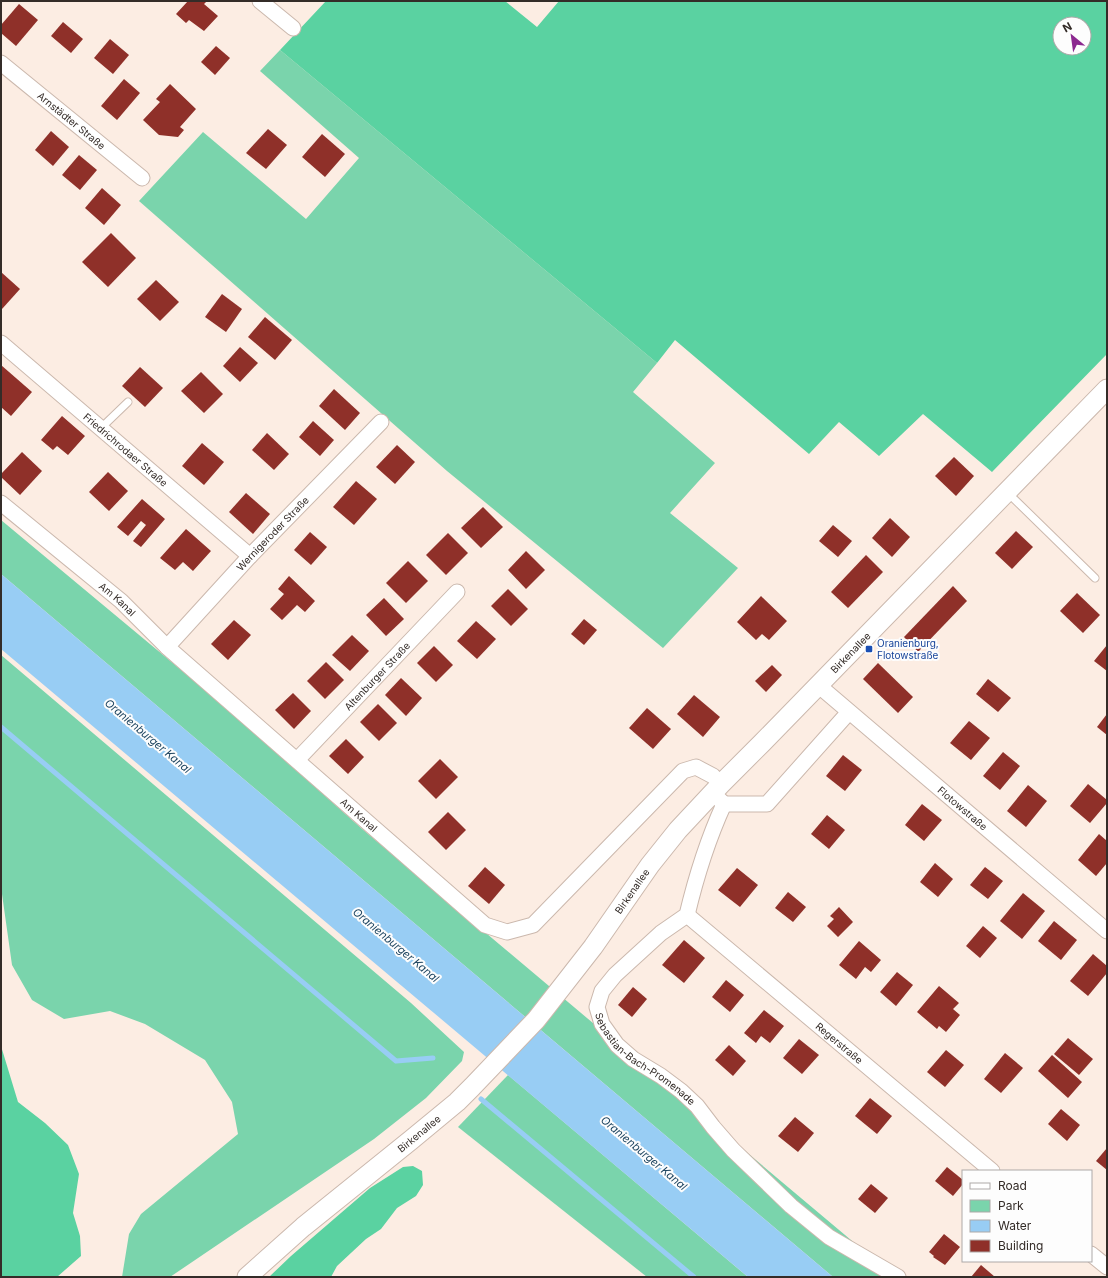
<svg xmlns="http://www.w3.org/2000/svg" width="1108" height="1278" font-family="Inter,sans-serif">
<rect width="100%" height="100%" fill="#fcede3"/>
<g fill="#7ad4ac">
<polygon points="280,50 657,363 633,392 715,463 670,513 738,568 663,648 447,471 139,201 203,132 306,219 359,158 260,71"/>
<polygon points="1,520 228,709 361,828 895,1277 833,1277 1,574"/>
<polygon points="1,655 411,1003 464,1052 462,1061 426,1098 374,1139 170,1277 122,1277 129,1234 141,1214 238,1134 232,1102 205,1060 145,1024 110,1011 64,1019 32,1000 12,965 1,887"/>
<polygon points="508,1075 748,1277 647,1277 458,1127"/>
</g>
<g fill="#5ad2a1" fill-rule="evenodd">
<path d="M326 1H505L537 27 559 1H1107V354L992 472 923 414 879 456 839 422 809 454 675 340 657 363 280 50ZM1060 24H1084V48H1060Z"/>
<polygon points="1,1046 18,1102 45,1123 68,1145 79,1174 73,1213 80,1236 81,1256 57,1277 1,1277"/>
<polygon points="413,1166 422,1171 423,1185 416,1196 397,1208 381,1229 366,1239 337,1266 331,1277 269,1277 291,1256 370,1188 403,1167"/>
</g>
<polygon fill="#98cdf4" points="1,574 833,1277 748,1277 1,649"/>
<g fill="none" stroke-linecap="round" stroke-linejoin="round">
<g stroke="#98cdf4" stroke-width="5">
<polyline points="1,727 396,1061 433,1058"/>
<polyline points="481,1099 694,1277"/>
</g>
</g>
<g fill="#8f3029">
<polygon points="188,1 207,1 204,4 218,16 204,31 189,20 186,23 176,14"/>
<polygon points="19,4 38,20 16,46 1,33 1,25"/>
<polygon points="63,22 83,39 71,53 51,36"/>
<polygon points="110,39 129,55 113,74 94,58"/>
<polygon points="216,46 230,58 215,75 201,62"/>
<polygon points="124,79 140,93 117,120 101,106"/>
<polygon points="170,84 196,109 180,127 184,130 178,137 159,135 143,120 160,102 156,99"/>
<polygon points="268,129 287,145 266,169 246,153"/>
<polygon points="51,131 69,147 53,166 35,150"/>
<polygon points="322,134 345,154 325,177 302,157"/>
<polygon points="79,155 97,170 80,190 62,175"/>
<polygon points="102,188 121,205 104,225 85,208"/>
<polygon points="111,233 136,258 108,287 82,262"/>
<polygon points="1,272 20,289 2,309 1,308"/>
<polygon points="156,280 179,302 160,321 137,299"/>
<polygon points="222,294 242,309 226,332 205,317"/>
<polygon points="265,317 292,340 275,360 248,337"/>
<polygon points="240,347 258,363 240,382 223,366"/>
<polygon points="1,365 32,392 11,416 1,407"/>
<polygon points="140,367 163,388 145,407 122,386"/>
<polygon points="201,372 223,394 204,413 181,391"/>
<polygon points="334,389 360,413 345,430 319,406"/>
<polygon points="62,416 85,436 68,455 57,446 53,450 41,440"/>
<polygon points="313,421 334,440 320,456 299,437"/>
<polygon points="267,433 289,454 274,470 252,450"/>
<polygon points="202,443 224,462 204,485 182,466"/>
<polygon points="397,445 415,462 395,484 376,467"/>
<polygon points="22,452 42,471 20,495 1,477 1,474"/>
<polygon points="954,457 974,476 956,496 935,476"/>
<polygon points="108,472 128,491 109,511 89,492"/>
<polygon points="356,481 377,499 354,525 333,507"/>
<polygon points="246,493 270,514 253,534 229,512"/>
<polygon points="142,499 165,519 141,547 133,541 146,525 141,521 128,536 117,527"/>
<polygon points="483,507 503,527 481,548 461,528"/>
<polygon points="890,518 910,537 892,557 872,538"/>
<polygon points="833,525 852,541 838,557 819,541"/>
<polygon points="186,529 211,551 193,571 183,562 175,570 160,558"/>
<polygon points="1016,531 1033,547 1012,569 995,553"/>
<polygon points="310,532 327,547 311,565 294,550"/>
<polygon points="448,533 468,553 446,575 426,555"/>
<polygon points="526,551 545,570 526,589 508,570"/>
<polygon points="866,555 883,572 848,608 831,592"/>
<polygon points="408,561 428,581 406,603 386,583"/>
<polygon points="289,576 315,601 305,612 297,605 282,620 270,609 284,594 278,589"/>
<polygon points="953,586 967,601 918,652 904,637"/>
<polygon points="508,589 528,609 511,626 491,606"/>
<polygon points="1077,593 1100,615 1083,633 1060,611"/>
<polygon points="761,596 787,621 769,640 762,634 756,640 737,622"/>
<polygon points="384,598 404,619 386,636 366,615"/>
<polygon points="584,619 597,630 584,645 571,634"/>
<polygon points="234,620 251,635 228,660 211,644"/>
<polygon points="476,621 496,639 477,659 457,641"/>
<polygon points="352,635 369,651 350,671 332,655"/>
<polygon points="1107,645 1107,671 1094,661"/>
<polygon points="434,646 453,665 436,682 417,663"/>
<polygon points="326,662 344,680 325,699 307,681"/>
<polygon points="878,663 913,697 898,713 863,679"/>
<polygon points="772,665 782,675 766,692 755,681"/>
<polygon points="401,678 422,698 406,716 385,695"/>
<polygon points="988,679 1011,698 998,712 976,694"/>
<polygon points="293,693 311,711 294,729 275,710"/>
<polygon points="694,695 720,717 703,737 677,714"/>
<polygon points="378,704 397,723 379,741 360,722"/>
<polygon points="647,708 671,729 653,749 629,728"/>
<polygon points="1107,714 1107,735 1097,727"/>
<polygon points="969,721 990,738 971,760 950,743"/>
<polygon points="346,739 364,757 348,774 329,756"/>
<polygon points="1003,752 1020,766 1000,790 983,776"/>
<polygon points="843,755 862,770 845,791 826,776"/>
<polygon points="440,759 458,777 436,799 418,781"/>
<polygon points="1088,784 1107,800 1107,803 1090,823 1070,806"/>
<polygon points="1028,785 1047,801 1026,827 1007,811"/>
<polygon points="922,804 942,820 924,841 905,825"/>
<polygon points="448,812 466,830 446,850 428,832"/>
<polygon points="827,815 845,830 829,849 811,834"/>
<polygon points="1099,834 1107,841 1107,863 1096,876 1078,860"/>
<polygon points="935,863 953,879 938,897 920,882"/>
<polygon points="485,867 505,885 489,904 468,886"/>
<polygon points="985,867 1003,881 988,899 970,885"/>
<polygon points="737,868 758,885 740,907 718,890"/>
<polygon points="788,892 806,907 793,922 775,908"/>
<polygon points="1023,893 1045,911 1022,939 1000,921"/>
<polygon points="839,907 853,922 838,937 827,926 834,919 830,916"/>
<polygon points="1054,921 1077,940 1061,960 1038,941"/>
<polygon points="983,926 997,938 980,958 966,946"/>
<polygon points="684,940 705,958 684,983 662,965"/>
<polygon points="859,941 881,960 871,972 865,967 856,979 839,965"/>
<polygon points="1093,954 1107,966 1107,973 1088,996 1070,981"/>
<polygon points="897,972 913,985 896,1006 880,992"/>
<polygon points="726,980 744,995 730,1012 712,997"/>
<polygon points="939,986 959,1003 953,1009 960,1015 946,1032 939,1026 937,1029 917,1012"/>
<polygon points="633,987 647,999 632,1017 618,1005"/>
<polygon points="764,1010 784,1026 770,1043 761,1036 756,1043 744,1033"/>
<polygon points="1068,1038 1093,1059 1079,1075 1054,1054"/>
<polygon points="799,1039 819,1055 802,1074 783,1058"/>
<polygon points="729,1045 746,1061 733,1076 715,1060"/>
<polygon points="946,1050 964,1065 945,1087 927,1072"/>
<polygon points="1005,1053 1023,1068 1001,1093 984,1079"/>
<polygon points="1052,1055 1082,1082 1068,1098 1038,1071"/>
<polygon points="870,1098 892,1116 877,1134 855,1116"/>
<polygon points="1061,1109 1080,1125 1067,1141 1048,1124"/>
<polygon points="795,1117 814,1133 798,1152 778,1136"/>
<polygon points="1107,1148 1107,1170 1096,1161"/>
<polygon points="947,1167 963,1180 963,1184 953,1196 935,1181"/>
<polygon points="871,1184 888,1198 875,1213 858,1199"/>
<polygon points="944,1234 960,1247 945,1265 933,1257 934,1256 929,1252"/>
<polygon points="981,1265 995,1277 971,1277"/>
</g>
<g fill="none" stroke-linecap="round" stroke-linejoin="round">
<g stroke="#cbb8ad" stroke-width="9">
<g id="service">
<polyline points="101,428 128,402"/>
<polyline points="1008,493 1095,578"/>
</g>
</g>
<g stroke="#cbb8ad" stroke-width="17">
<g id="minor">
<polyline points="260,1 293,28"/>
<path id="s1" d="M1 63 142 178"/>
<path id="s2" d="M1 343 250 556"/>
<path id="s3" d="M1 503 121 601 167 647 485 925 507 932 533 925 683 771 696 767 713 776 721 784"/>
<path id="s4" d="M167 647 250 556 381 422"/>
<path id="s5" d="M818 685 1107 931"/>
<path id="s6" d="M297 760 457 592"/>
<path id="s7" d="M713 793 724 804C708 839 696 877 687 915L661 933 615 975 602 991 597 1007 602 1024 617 1045 633 1059 661 1076 681 1091 697 1106 713 1127 733 1150 791 1206 829 1237 898 1277"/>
<polyline points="724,804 767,804 849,712"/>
<path id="s8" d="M687 915 992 1171"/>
<polyline points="1091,1254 1107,1267"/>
</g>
</g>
<g stroke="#cbb8ad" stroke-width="21">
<g id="tertiary">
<path id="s9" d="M247 1277 303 1227 411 1140 457 1102 472 1087 536 1020 593 947 650 865 678 830 721 784 762 743 1107 389"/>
</g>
</g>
<use href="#service" stroke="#fff" stroke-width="7"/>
<use href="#minor" stroke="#fff" stroke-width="15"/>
<use href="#tertiary" stroke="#fff" stroke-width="19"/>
</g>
<rect fill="#1a4fb4" stroke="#fdfdfd" stroke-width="1.5" x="865" y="645" width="8" height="8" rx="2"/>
<g text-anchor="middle" stroke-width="4" stroke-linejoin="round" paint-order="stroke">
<g font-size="10" fill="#342c28" stroke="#fdfdfd">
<text dy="4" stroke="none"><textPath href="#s1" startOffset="91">Arnstädter Straße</textPath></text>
<text dy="4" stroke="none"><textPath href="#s2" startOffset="164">Friedrichrodaer Straße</textPath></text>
<text dy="4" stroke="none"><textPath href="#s4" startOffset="155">Wernigeroder Straße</textPath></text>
<text dy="4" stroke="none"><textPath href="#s3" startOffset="151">Am Kanal</textPath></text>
<text dy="4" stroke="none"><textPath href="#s9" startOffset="872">Birkenallee</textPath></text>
<text dy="4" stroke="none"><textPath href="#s6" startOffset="116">Altenburger Straße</textPath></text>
<text dy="4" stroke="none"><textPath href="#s5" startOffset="190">Flotowstraße</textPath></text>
<text dy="4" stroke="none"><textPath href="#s3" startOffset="475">Am Kanal</textPath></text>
<text dy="4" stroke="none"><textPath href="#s9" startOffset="548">Birkenallee</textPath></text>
<text dy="4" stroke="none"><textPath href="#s8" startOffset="199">Regerstraße</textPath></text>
<text dy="4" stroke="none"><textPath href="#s7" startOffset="337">Sebastian-Bach-Promenade</textPath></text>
<text dy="4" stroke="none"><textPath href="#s9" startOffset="224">Birkenallee</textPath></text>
</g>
<g font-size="10" fill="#164399" stroke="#fdfdfd" text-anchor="start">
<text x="877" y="647">Oranienburg,<tspan x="877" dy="12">Flotowstraße</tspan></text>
</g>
<g font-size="11" font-style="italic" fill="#1e4560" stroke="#fdfdfd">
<text transform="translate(148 736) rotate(40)" y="4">Oranienburger Kanal</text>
<text transform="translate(396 945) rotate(40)" y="4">Oranienburger Kanal</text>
<text transform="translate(644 1153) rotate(40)" y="4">Oranienburger Kanal</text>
</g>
</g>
<rect width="1108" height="1278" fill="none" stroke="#342c28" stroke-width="4"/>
<rect x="962" y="1170" width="130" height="92" fill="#fdfdfd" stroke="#ada9a8"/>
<rect x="970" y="1183" width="20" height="6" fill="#ffffff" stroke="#ada9a8"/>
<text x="998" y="1190" font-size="12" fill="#342c28">Road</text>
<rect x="970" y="1200" width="20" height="12" fill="#7ad4ac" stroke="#ada9a8"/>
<text x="998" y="1210" font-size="12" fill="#342c28">Park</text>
<rect x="970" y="1220" width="20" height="12" fill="#98cdf4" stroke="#ada9a8"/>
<text x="998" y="1230" font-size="12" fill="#342c28">Water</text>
<rect x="970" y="1240" width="20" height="12" fill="#8f3029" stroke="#ada9a8"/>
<text x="998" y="1250" font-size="12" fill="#342c28">Building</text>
<g transform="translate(1072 36) rotate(331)"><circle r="19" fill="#fdfdfd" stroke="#ada9a8"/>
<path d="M0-3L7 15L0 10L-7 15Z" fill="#8c2990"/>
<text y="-6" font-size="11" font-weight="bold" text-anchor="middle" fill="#342c28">N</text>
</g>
</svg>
